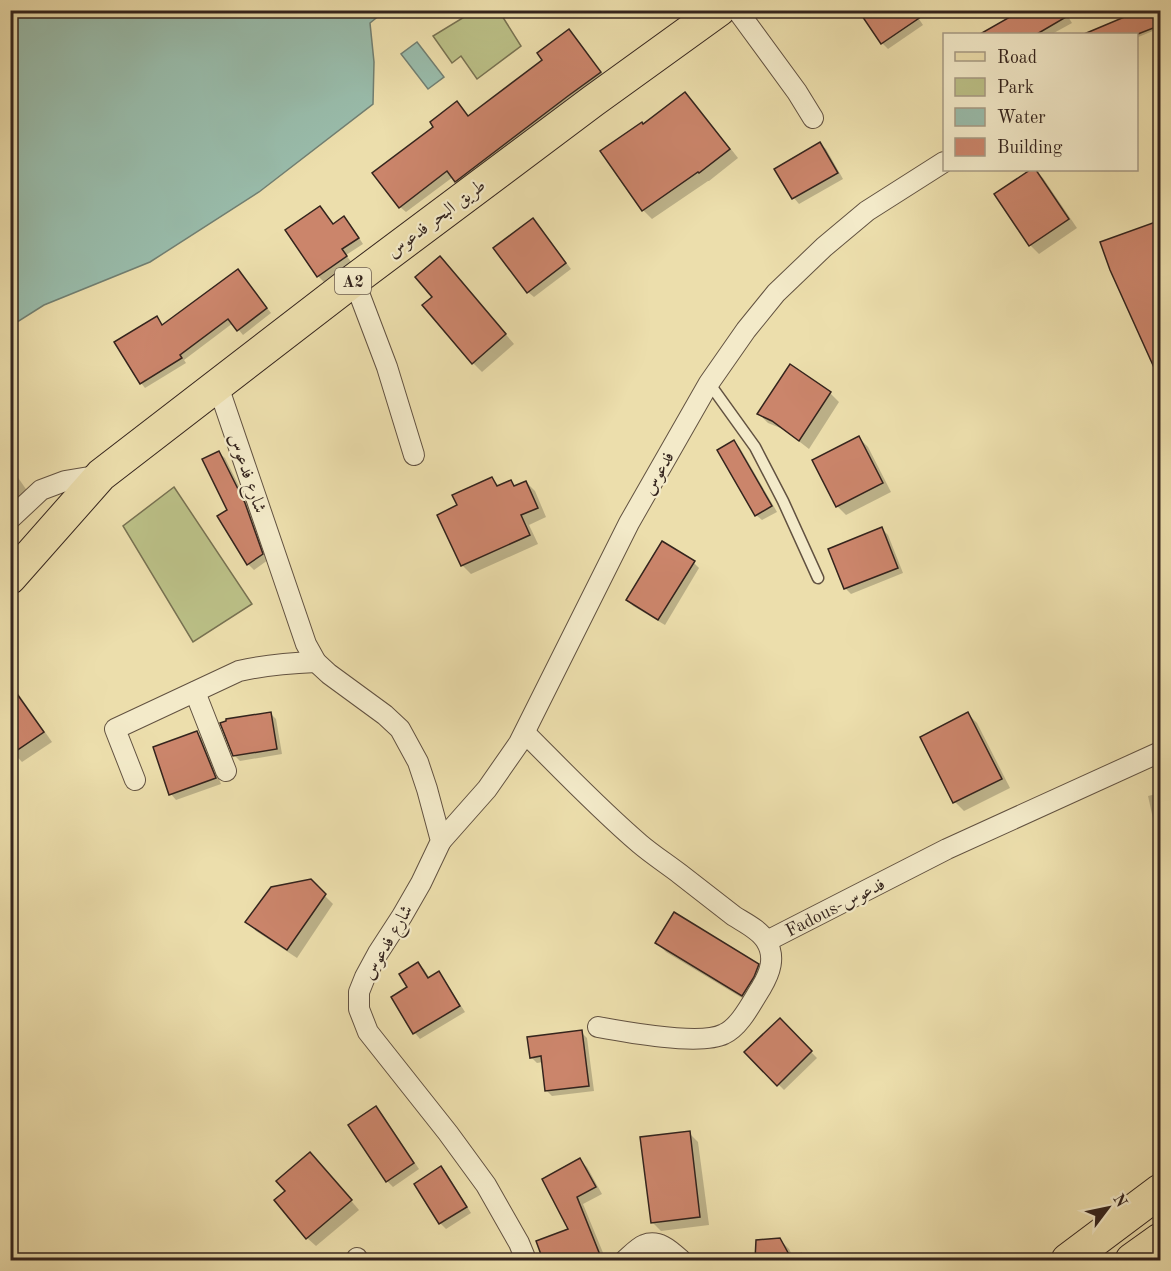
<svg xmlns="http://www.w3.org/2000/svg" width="1171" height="1271" font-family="'Old Standard TT',Amiri,serif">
<rect width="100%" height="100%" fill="#ecdeac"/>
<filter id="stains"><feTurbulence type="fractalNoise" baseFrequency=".00333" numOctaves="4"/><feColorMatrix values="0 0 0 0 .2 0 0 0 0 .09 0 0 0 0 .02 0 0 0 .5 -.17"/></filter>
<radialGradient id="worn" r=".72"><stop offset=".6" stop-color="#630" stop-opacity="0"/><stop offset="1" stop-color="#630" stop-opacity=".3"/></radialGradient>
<g fill="#bbc087" stroke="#787252" stroke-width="1.5">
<polygon points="474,11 499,11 521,46 477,79 461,56 452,63 433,36"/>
<polygon points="174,487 252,604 193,642 123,526"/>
</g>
<g fill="#99bcab" stroke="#717f72" stroke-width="1.5">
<polygon points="11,10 385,10 385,11 370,23 374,62 373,104 259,192 150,262 44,305 11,326"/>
<polygon points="417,42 444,77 428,89 401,54"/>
</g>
<g fill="#0003">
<polygon points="670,10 692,10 680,19"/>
<polygon points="913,10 923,25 888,49 882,43"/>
<polygon points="1064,10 1072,23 1052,34 993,34 991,30"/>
<polygon points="1160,10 1160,28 1136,38 1136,34 1095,34 1093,32"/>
<polygon points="575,37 606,79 462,187 453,177 406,212 400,207 435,127 457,103 469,117"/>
<polygon points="685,94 694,102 738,158 709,181 708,181 652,219 643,210 602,151 644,126"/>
<polygon points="820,144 826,149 843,179 799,204 794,198 776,169"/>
<polygon points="1033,170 1034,170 1043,178 1077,228 1039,254 1030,245 996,194"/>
<polygon points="320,208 334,226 344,218 350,224 363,244 346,255 352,263 324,282 318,276"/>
<polygon points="539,226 571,269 534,297 528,292"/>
<polygon points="440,258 514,344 482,372 473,363 434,297"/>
<polygon points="242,275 271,313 243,335 233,323 184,360 186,363 145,388 141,383 156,318 163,327"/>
<polygon points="790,366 830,393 839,402 809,449 783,429 768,423 759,414"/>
<polygon points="859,438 868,447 891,492 846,515 837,506"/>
<polygon points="734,442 740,448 777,512 762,520 756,515"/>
<polygon points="219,453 225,458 251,510 268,560 254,570 248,564 219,517 229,511"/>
<polygon points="10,466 30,495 10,513"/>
<polygon points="492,479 500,487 510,482 516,487 526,482 535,491 546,517 529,525 538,544 471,574 462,565 459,506"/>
<polygon points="882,529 888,535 903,573 851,594 845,588"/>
<polygon points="694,563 699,568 665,625 633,606 628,600"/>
<polygon points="10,682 52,742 22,762 10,749"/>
<polygon points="270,713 276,719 282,754 240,761 234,755"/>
<polygon points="968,714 977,723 1010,788 964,811 955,802"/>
<polygon points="197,733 203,739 221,784 176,800 171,794"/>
<polygon points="1160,793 1160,850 1148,796"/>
<polygon points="310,881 333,904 297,958 256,931 247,922"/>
<polygon points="657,943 758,965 767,974 752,1004 666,952"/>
<polygon points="418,964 424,969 430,979 439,973 444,979 465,1012 420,1039 415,1033 409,988"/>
<polygon points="780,1020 817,1058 784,1090 747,1052"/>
<polygon points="581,1032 587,1038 594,1091 552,1096 546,1090 543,1062 537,1063 531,1057"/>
<polygon points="376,1108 382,1114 419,1169 393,1187 387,1181"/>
<polygon points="689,1133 698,1142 709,1225 661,1231 652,1222"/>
<polygon points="580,1160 587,1167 602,1194 583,1204 606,1260 545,1260 538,1242 570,1229"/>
<polygon points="319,1163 359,1210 316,1246 307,1238 287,1191"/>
<polygon points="441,1168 447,1174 471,1213 446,1229 440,1223"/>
<polygon points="779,1239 789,1249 795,1260 757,1260 757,1241"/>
<polygon points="801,1252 810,1260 796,1260"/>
</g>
<g fill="#cb856b" stroke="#34241d" stroke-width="1.5">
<polygon points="858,10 931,10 881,44"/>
<polygon points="1022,10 1078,10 1037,34 980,34"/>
<polygon points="1141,10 1161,10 1161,25 1138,34 1084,34"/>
<polygon points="569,29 601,72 568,96 455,182 447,171 399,208 372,173 433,127 430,122 457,101 468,116 542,60 537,53"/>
<polygon points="685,92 730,149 699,173 698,172 642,211 600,151 642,122 643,124"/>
<polygon points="820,142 838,173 792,199 774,169"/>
<polygon points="1030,170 1036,170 1069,219 1029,246 994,194"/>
<polygon points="320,206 333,224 344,216 359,238 342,249 347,256 317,277 285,230"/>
<polygon points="533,218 566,263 527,293 493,248"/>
<polygon points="1161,220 1161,383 1110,270 1100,242"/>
<polygon points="440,256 506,334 472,364 422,305 432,297 415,277"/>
<polygon points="238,269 267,308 237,331 228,319 180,355 182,358 140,384 114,342 157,316 162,325"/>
<polygon points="790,364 831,392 799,441 772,421 757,414"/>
<polygon points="859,436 883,483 836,507 812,460"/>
<polygon points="734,440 772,506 755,516 717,450"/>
<polygon points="219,451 245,503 263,554 247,565 217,516 227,510 202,459"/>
<polygon points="492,477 497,486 511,480 514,486 526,481 538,508 521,515 530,535 461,566 437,515 457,505 452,495"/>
<polygon points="882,527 898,568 844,589 828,549"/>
<polygon points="662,541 695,561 658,620 626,600"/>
<polygon points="10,684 44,732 10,755"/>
<polygon points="271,712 277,749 233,756 220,723 226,721 226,719"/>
<polygon points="968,712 1002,779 953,803 920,737"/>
<polygon points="197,731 216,778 169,795 153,747"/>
<polygon points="311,879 326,894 287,950 245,922 271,887"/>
<polygon points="674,912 759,964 754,977 742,996 655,943"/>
<polygon points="418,962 428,978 439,971 460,1006 413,1034 391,997 407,987 399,974"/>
<polygon points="780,1018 812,1051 777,1086 744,1052"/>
<polygon points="582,1030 589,1086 545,1091 541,1056 530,1058 527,1037"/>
<polygon points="376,1106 414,1163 386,1182 348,1125"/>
<polygon points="690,1131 700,1217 651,1223 640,1137"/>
<polygon points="310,1152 352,1200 306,1239 274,1200 285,1191 276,1181"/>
<polygon points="580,1158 596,1187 577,1197 602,1260 543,1260 536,1241 568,1229 542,1179"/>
<polygon points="441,1166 467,1207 439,1224 414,1184"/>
<polygon points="780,1238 792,1260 755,1260 756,1240"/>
</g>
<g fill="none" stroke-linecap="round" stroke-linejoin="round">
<g stroke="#625241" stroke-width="13">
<polyline id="lane" points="709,383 755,447 783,501 818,578"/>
</g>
<g stroke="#625241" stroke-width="22">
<g id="street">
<polyline points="737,10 797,92 813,118"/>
<polyline points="354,280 387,367 414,455"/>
<polyline points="218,386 306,644 316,662 329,674 385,715 400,729 418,762 427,789 441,841 421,883 402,916 378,953 365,977 359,992 359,1009 368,1032 448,1133 486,1185 519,1243 526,1260"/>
<polyline points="10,519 41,490 65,481 101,475"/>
<polyline points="195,692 226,771"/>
<path d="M525 733C562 770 599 809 640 844 653 855 667 864 680 874 698 888 716 902 734 916 745 923 760 930 766 941 776 957 770 973 761 988 752 1002 740 1027 724 1034 701 1046 625 1032 598 1027"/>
<path d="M135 780 115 729 239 671C265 665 289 663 316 662"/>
<polyline points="441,841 487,789 519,743 629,523 709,383 746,330 776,293 824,247 867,211 944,162"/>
<polyline points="767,941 947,849 1160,752"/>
<polyline points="357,1258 358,1260"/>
<path d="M625 1260C630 1256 637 1248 644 1245 659 1239 671 1251 681 1260"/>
</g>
</g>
<g stroke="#34241d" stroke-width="34">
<polyline id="primary" points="10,578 101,475 354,280 593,101 719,10"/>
</g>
<g stroke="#34241d" stroke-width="35">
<g id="highway">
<polyline points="1068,1260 1160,1191"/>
<polyline points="1132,1260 1160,1240"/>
</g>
</g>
<use href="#lane" stroke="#f3eac9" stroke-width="10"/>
<use href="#street" stroke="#f3eac9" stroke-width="20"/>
<use href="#primary" stroke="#ecdeac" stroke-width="32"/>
<use href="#highway" stroke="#ecdeac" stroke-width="33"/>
</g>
<g text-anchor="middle" stroke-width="4.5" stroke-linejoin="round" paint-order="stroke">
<rect fill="#f3eac9" stroke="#6d5f51" stroke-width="1.5" x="335" y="268" width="36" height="26" rx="4.5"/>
<g font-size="16" font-weight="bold" fill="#34241d">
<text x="353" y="287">A2</text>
</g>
<g font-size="18" fill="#34241d" stroke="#f3eac9">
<text transform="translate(436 218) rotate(-37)" y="6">طريق البحر فدعوس</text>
<text transform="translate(248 473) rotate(71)" y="6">شارع فدعوس</text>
<text transform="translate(658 473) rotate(-61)" y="6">فدعوس</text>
<text transform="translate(835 907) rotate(-27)" y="6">Fadous-فدعوس</text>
<text transform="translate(387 942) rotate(-60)" y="6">شارع فدعوس</text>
</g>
</g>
<rect width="1171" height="1271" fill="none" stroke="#ecdeac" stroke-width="36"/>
<rect x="12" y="12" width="1147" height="1247" fill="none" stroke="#34241d" stroke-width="3"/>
<rect x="18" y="18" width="1135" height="1235" fill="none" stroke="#34241d" stroke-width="1.5"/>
<rect x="943" y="33" width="195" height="138" fill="#f3eac9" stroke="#a79b84" stroke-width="1.5"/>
<rect x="955" y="52" width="30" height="9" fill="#ecdeac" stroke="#a79b84" stroke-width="1.5"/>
<text x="997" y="63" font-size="18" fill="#34241d">Road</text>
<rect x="955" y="78" width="30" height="18" fill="#bbc087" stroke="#a79b84" stroke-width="1.5"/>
<text x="997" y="93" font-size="18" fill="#34241d">Park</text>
<rect x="955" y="108" width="30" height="18" fill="#99bcab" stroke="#a79b84" stroke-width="1.5"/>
<text x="997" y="123" font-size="18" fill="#34241d">Water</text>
<rect x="955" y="138" width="30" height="18" fill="#cb856b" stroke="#a79b84" stroke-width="1.5"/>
<text x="997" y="153" font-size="18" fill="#34241d">Building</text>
<g transform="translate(1108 1208) rotate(58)" stroke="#f3eac9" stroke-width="4.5" paint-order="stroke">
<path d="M0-4.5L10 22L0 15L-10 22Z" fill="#34241d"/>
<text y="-9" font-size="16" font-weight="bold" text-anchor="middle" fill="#34241d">N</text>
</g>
<rect width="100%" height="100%" filter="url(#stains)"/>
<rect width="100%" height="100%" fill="url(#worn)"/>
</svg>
